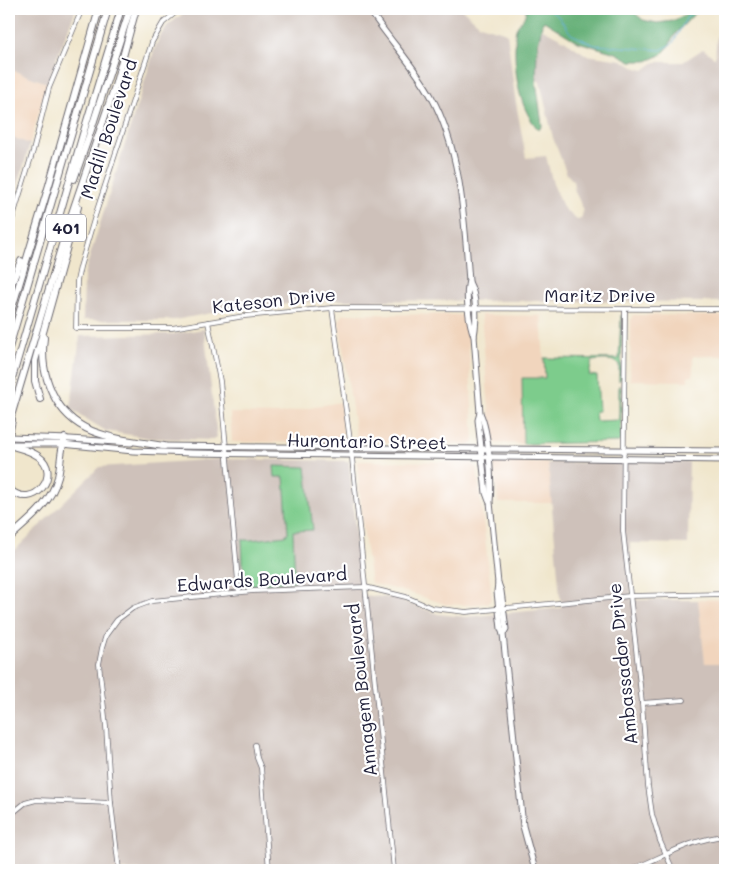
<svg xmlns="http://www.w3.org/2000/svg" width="734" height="879" font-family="Mali,sans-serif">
<rect width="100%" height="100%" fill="#fff"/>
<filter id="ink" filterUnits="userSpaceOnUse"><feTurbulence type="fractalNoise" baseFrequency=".02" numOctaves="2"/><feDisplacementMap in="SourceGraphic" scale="10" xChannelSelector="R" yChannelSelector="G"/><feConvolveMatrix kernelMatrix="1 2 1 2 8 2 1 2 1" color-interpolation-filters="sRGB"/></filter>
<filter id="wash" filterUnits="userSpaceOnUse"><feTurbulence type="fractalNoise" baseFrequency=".0096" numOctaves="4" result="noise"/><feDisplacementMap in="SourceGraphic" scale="20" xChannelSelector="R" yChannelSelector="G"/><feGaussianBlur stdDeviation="1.12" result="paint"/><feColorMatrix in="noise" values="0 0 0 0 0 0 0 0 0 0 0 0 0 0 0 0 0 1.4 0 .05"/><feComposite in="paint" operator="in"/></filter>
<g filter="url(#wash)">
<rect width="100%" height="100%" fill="#f0e6cc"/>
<g fill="#f1d5bd">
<polygon points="9,69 47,83 30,144 9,136"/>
<polygon points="344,314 467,315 474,442 471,445 357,441 339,321"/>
<polygon points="481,315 541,316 545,378 522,379 523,444 492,443"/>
<polygon points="633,315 725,316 725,356 693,356 693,376 688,376 688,381 630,380 631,319"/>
<polygon points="340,402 344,443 232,442 230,413 280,414"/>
<polygon points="357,461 470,462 477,469 492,598 488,603 466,605 445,604 414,594 371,583 363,527"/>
<polygon points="497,462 548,463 552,503 498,503 494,465"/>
<polygon points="725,599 725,663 705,664 698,600"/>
</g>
<g fill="#cec1ba">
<polygon points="9,9 76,9 47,83 9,69"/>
<polygon points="194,9 462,9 480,25 507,33 515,97 526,158 546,156 553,184 564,209 577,220 581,219 583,212 581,204 575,192 573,181 567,174 553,138 540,82 533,77 540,40 539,27 564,40 586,55 622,60 633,67 644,70 655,62 683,62 703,49 715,58 717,35 725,34 725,302 331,300 232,309 175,320 83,320 84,275 154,51 159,38 167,26 185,12"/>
<polygon points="9,136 30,144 9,216"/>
<polygon points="204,329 217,437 213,440 149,438 106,431 75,412 71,407 80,336 173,334"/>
<polygon points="220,459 349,461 361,595 393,598 438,614 466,617 561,608 548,463 689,462 688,544 630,543 631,600 698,600 705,663 725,663 725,870 9,870 9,556 99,467"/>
</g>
<g fill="#7dcc8c" stroke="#507764">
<path d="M621 315 622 319 621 379 619 381V364C611 358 601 360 592 361L589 375 597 376 599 411H595L596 421 619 420V385L621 387V440L619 442 523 444 522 378H545L544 358 619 359Z"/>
<polygon points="274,466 306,467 313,530 293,531 295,581 244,586 242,540 251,540 286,536 286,534 288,533 284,477 275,477"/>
</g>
<path fill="#66b078" stroke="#44695a" d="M526 9H630L643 20 657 23 673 21 686 14 691 9H699L676 33 666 50 661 55 647 61H631L616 53 578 42 544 21 542 24 537 51 536 80 542 125 539 130C519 109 515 76 515 49 516 43 514 34 516 29 520 21 526 18 526 9Z"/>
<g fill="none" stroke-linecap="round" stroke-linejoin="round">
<g stroke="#5eaed8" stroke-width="1">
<polyline points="548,9 559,17 571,34 594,45 661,50 673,43 687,17 697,9"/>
<polyline points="716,9 718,9"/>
</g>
</g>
</g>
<g filter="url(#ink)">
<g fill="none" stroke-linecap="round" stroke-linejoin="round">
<g stroke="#6a676e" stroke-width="5.5">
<g id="minor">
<polyline points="180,9 163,23 152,42 95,216 80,267 77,281 76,328 172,328 245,316 332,308 725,309"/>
<polyline points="9,230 33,151 49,88 82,9"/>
<polyline points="332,308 351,448 394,870"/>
<polyline points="625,309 623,531 642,703 648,786 652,814 660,841 673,870"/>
<polyline points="208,322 220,381 239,592"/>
<polyline points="642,703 684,700"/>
<polyline points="255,745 257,758 261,768 269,870"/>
<polyline points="9,816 25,803 36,800 111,803"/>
<polyline points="119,870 111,803 106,726 99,664 102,648 106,635 117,620 133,608 152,601 253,591 365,587 406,597 432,608 466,612 630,596 725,594"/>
<path d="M630 870C661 858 691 839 725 836"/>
</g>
</g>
<g stroke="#6a676e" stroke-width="7">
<g id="major">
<path d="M369 9C388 39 414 65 431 96 462 153 464 218 469 281 465 295 469 324 474 336"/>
<path d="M469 282C477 296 477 320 474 336L480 413 478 420 486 493 489 501"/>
<path d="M480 413C489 431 492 481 490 502L498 583 497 592 501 629 503 634 523 826 535 870"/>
<polyline points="9,437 70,439 131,443"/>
<polyline points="9,444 62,444 133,451 192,453 725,460"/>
<polyline points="161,446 725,451"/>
<polyline points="498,583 501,591 506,629 503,634"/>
</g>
</g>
<g stroke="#6a676e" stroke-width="8">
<g id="highway">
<polyline points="74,179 89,136 130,9"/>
<polyline points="9,289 21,261"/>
<polyline points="9,318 49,185 99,9"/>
<path d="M44 338C39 375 55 416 92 431 115 440 140 442 164 446"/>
<polyline points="9,348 108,9"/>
<polyline points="9,389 83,134 121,9"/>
<polyline points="40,399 35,381 35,361 78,207"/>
<polyline points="9,423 67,228 115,86 136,9"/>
<polyline points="9,435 12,420"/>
<path d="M9 445C19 448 30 450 38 456 63 473 34 512 9 489"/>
<path d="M9 538C29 520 51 504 58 477 61 464 60 451 65 438"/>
</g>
</g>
<use href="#minor" stroke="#fff" stroke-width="4"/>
<use href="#major" stroke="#fff" stroke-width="5"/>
<use href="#highway" stroke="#fff" stroke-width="6"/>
</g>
</g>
<g text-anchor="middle" stroke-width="4.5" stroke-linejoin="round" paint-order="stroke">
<rect fill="#fff" stroke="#646476" stroke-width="1" x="46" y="214.5" width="40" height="27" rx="4"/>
<g font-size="16" font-weight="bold" fill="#22223b">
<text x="66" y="234">401</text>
</g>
<g font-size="18" fill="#22223b" stroke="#fff">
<text transform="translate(109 129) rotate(-72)" y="6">Madill Boulevard</text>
<text x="600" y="302">Maritz Drive</text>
<text transform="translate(274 301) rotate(-6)" y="6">Kateson Drive</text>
<text transform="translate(367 442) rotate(1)" y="6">Hurontario Street</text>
<text transform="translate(262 580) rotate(-4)" y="6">Edwards Boulevard</text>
<text transform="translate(623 664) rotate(-96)" y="6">Ambassador Drive</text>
<text transform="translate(362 690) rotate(-96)" y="6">Annagem Boulevard</text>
</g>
</g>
<rect width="734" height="879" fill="none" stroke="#fff" stroke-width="30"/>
</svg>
